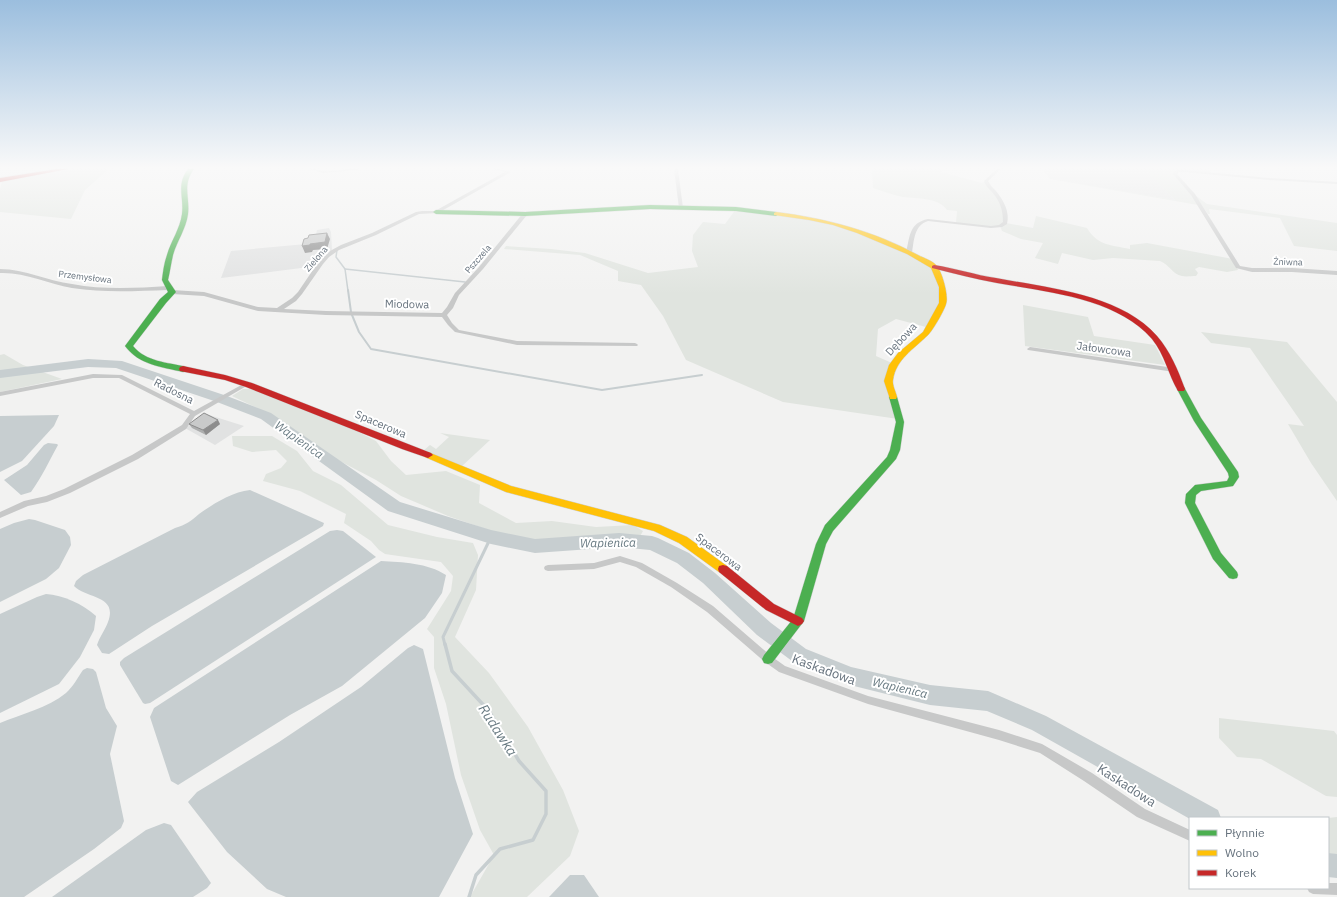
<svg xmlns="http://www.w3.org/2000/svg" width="1337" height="897" font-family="'IBM Plex Sans',sans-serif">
<rect width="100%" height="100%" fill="#f2f2f1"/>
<g fill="#e1e2e2">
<polygon points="1042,169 1145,169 1175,200 1050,179"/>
<polygon points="329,228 331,232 332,250 324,256 317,266 221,278 231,251 306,244 315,239 317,230"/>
<polygon points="206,414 244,426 215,445 185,428"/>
</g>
<g fill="#e0e4df">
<polygon points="75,169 109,169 85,190 71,219 0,212 0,189 2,181"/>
<path d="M872 169H943L945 170 941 172 982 183 986 181 1000 198 1006 223 1033 228 1036 216 1087 228C1098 246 1111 245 1130 249V245L1147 243 1233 259 1238 270 1227 272 1199 267 1195 269 1198 273 1196 276C1192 276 1186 277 1182 276 1172 274 1170 265 1160 261L1113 258 1093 260 1062 253 1058 264 1035 258 1043 243 1021 239 1002 231 1000 226 991 227 956 223 957 211 947 210C938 197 918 199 903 197 893 195 883 191 873 188Z"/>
<polygon points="1145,169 1207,169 1211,173 1177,171 1173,173 1174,175 1191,194 1198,205 1050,179 1175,200"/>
<polygon points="1195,195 1207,204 1337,223 1337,251 1294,246 1280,218 1209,209 1210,214 1208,214"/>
<polygon points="736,209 809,218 835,224 909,253 934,267 941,287 941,302 926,327 896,319 878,329 876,356 892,363 886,381 898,419 783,402 686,360 663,316 641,285 618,281 618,271 580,255 504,249 506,246 551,249 585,253 648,273 698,267 692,251 693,235 703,222 725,224"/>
<polygon points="1023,305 1088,317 1094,336 1155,345 1165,365 1025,346"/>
<polygon points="1201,332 1287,342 1337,402 1337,501 1311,463 1288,424 1304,426 1250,348 1211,343"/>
<polygon points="4,354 23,365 62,379 0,392 0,355"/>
<polygon points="243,389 255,389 335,420 376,441 391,461 406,475 446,471 480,485 479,503 516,523 552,521 596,527 633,525 643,531 639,538 622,536 552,541 509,537 448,516 401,496 376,480 334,458 276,417 232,396"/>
<polygon points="440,433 490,440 462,466 423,451 430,445 436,449 449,437"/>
<polygon points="232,436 272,436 297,451 313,471 341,485 388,525 437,537 473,543 478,555 476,590 455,637 489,673 528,727 563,790 579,831 570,856 527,897 470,897 494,855 480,830 461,775 446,704 434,668 434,637 427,629 451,591 453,576 441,562 385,554 379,550 371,541 344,523 346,514 300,491 263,481 266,474 281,468 287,461 276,450 252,452 233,446"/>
<polygon points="1219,718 1334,731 1337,735 1337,797 1326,796 1261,759 1237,757 1219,738"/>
<polygon points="1337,817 1337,873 1328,871 1328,818"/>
</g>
<g fill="#c7ced0">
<polygon points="59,415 54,426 22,461 0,472 0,416"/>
<path d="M48 443 57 444 58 445C49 461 42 477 31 492L21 495 4 480 27 465 44 445Z"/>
<path d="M250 490 324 523 323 526 152 626 109 654 102 653 97 645C100 636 105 630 108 622 118 595 87 599 74 586L76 581 83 575 175 528C186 525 191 521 199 514 213 504 232 492 250 490Z"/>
<polygon points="29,519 35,520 65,530 70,537 71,545 59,568 46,579 0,602 0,529 14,523"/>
<polygon points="337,530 343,531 376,557 150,703 145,704 143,703 120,665 120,662 124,658 330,531"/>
<path d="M381 561C402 562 428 563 446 575L442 593 425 618 342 686 290 715 178 785 171 781 150 717 154 708Z"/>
<path d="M46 594C63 595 83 604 96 616L94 630 80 657 59 684 0 713V614L37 597Z"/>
<polygon points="414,645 423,649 455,778 473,834 439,897 286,897 267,889 227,852 188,802 197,792 279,742 361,687 408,648"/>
<path d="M87 668 93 669 96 672 106 708 117 726 110 754 124 821 121 828 94 849 24 897H0V723C21 714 48 708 66 693 73 687 78 677 83 670Z"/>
<polygon points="164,823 171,825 211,883 207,888 193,897 52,897 146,830"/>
<polygon points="570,875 584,875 599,897 549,897"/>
</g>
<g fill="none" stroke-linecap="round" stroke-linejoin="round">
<g stroke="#c7ced0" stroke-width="1.5">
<polyline points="337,250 336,257 345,269 348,291"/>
<polyline points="345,269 465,282"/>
</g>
<g stroke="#c7ced0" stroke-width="2">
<polyline points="348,290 351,312"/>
<polyline points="352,315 359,332 371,349 602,390 702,375"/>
</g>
<polyline stroke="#c7ced0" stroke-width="3" points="445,645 443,637 491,537"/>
<polyline stroke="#c7ced0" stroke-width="3.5" points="445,644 452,671 489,711 519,761 546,791 546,814 533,840 500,849 476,875 469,897"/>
<g fill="#c7ced0" fill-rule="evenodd">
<polygon points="88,359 122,361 227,396 271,413 400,502 491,530 535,539 619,533 652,536 658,538 689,553 715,573 771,623 806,649 851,667 930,685 988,691 995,694 1046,716 1218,810 1221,818 1190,818 1190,819 1032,730 987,711 930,705 850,685 792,661 757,635 703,583 677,563 650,550 619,547 535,553 491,544 388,511 261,419 217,402 116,368 88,367 0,378 0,370"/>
<polygon points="1328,853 1337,854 1337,878 1328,877"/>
</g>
<g stroke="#cfd0d0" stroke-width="1">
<g id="fast">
<path d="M188 169H194C182 185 190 197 188 214 186 229 177 241 173 255 171 263 170 272 168 280L176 292 166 303 133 346C146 362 167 362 186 367L187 369 186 371 183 372C162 367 139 365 125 346L160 299 168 292 162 280C163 272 164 263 167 255 171 241 180 229 182 214 184 196 176 185 188 169Z"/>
<polygon points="650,205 736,207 776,212 779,214 776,216 736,211 650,209 525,216 436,214 433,212 436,210 525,212"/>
<polygon points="1181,386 1184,387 1201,418 1238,472 1239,477 1233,486 1201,491 1196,495 1195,503 1221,553 1237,572 1238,575 1237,578 1233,579 1229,578 1213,559 1185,503 1186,494 1195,485 1227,481 1229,477 1228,473 1194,421 1177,389"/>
<polygon points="893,394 897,397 904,422 900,450 896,459 833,531 826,544 804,621 772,663 768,664 764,663 762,659 764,655 793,619 816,544 825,525 887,457 890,450 896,422 889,397"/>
</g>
</g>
<g stroke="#cfd0d0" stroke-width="1">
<g id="slow">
<path d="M776 212C825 218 874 231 918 255 924 258 933 261 937 266 942 272 949 296 946 304 944 311 933 330 928 335 914 349 896 359 893 380 892 385 896 392 897 397L896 399H890L884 381 889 365 898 353 923 332 939 303V287L931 268 907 254 857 233 833 225 809 220 774 215V213Z"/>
<polygon points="428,452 511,486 660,525 687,537 727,566 728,569 727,572 723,573 719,572 679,543 654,531 506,492 425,457 423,455 425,453"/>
</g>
</g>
<g stroke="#cfd0d0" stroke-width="1">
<g id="jam">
<polygon points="57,169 68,169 0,182 0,178"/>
<path d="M934 265C955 268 975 275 996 278 1048 288 1120 294 1157 336 1170 351 1178 370 1185 389L1184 391H1178C1168 374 1165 355 1152 339 1117 298 1047 292 997 283 975 279 953 273 932 268V266Z"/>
<polygon points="183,366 225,375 252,383 431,453 433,455 428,458 402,449 246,387 225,380 180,371 179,369 180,367"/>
<polygon points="723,565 727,566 774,604 802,618 804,621 802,624 798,626 766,610 719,572 718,569 719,566"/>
</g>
</g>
<g fill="#c7c8c8" fill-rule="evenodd">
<path d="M310 169C315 168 318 170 323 171 335 172 347 168 359 169L357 170 323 173Z"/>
<polygon points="494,169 500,169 511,172 438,213 419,214 376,235 339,250 329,257 323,264 302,294 296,301 284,309 326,311 442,313 447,307 455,293 479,267 523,213 527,213 527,215 483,269 459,295 453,308 447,315 452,323 459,330 517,341 635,343 637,344 638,345 637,346 517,345 455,332 448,325 442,317 326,315 258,311 204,296 172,294 169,292 172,290 204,292 258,307 277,308 292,298 298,292 319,261 330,251 341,245 372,233 416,212 422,211 435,211 505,172"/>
<polygon points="674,169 678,169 683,208 681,209 679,208"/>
<path d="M997 169H1001L988 181C990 185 993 188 996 191 1004 201 1010 212 1007 224L1002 227 991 228 928 221C914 225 914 241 912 253L907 254 906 253C910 236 909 223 928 219L991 226 999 225 1003 222C1003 210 1000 201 992 192 988 188 985 185 984 181Z"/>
<polygon points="1176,170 1184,170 1269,178 1337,182 1337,184 1269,180 1184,172 1179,172 1177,174 1195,194 1240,266 1252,268 1292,268 1337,271 1337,275 1292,272 1252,272 1236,268 1191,195 1173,174"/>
<path d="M0 269C25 269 48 281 72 284 104 290 136 288 168 286L171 288 168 290C136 291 104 293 72 288 48 284 25 272 0 273Z"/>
<polygon points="1030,347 1174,368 1177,370 1174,372 1028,350 1027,349"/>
<polygon points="93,374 122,375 194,411 245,383 249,383 250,384 195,416 186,429 138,459 70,493 47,502 28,506 0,518 0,512 24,501 46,496 64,489 132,455 182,425 190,414 119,378 93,378 0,396 0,392"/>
<polygon points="620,556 642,563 677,583 713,606 771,656 785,666 868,696 999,730 1042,744 1092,773 1145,809 1190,830 1190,841 1137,817 1084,781 1040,753 999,740 868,704 779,672 765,662 707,612 671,587 636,567 620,562 594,569 548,571 545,570 544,568 545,566 548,565 594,563"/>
<polygon points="1328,883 1337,883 1337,895 1313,894 1309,892 1307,888 1328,888"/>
</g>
<use href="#fast" fill="#4caf50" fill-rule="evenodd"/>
<use href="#slow" fill="#ffc107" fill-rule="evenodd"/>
<use href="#jam" fill="#c62828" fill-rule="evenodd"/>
</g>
<polygon fill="#adaeae" points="189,424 220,424 206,435 192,428"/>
<g fill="#8d8d8d">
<polygon points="327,233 330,239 327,249 313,250 312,252 305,253 302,246"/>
<polygon points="218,420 220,424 206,435 203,430"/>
</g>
<g fill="#c9caca" stroke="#8d8d8d">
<polygon points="327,233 325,242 310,244 310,245 302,246 304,239 308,238 309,235"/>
<polygon points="204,413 218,420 203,430 189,424"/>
</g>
<linearGradient id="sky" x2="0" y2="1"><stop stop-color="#9bbede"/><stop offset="0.57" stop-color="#f9f9f9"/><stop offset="1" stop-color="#f9f9f9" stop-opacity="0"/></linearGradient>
<rect width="1337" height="294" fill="url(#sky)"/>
<g text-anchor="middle" stroke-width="4" stroke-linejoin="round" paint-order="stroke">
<g font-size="9" fill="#66727d" stroke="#fff">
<text transform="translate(316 259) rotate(-49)" y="3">Zielona</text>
<text transform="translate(478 259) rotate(-49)" y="3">Pszczela</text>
<text transform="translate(1288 262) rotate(2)" y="3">Żniwna</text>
<text transform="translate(85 277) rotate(7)" y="3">Przemysłowa</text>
</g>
<g font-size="11" fill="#66727d" stroke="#fff">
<text transform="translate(407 304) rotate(1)" y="4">Miodowa</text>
<text transform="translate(901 339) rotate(-47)" y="4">Dębowa</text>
<text transform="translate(1104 349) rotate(8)" y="4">Jałowcowa</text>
<text transform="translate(174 391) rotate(27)" y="4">Radosna</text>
<text transform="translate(381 424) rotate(23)" y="4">Spacerowa</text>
<text transform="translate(719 552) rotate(37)" y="4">Spacerowa</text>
</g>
<g font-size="12" font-style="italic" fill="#677981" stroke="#fff">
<text transform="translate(299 440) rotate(35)" y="4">Wapienica</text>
<text transform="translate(608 543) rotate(-1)" y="4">Wapienica</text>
<text transform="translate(900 688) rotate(13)" y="4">Wapienica</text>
</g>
<g font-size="13" fill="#66727d" stroke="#fff">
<text transform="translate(824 669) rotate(20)" y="5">Kaskadowa</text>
<text transform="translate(1127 785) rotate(33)" y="5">Kaskadowa</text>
</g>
<g font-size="14" font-style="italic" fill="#677981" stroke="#fff">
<text transform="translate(498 730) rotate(57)" y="5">Rudawka</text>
</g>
</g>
<rect x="1189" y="817" width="140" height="72" fill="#ffffff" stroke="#c2c7cb"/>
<rect x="1197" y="830" width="20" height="6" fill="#4caf50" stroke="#c2c7cb"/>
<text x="1225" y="837" font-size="12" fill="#66727d">Płynnie</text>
<rect x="1197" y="850" width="20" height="6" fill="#ffc107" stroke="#c2c7cb"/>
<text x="1225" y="857" font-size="12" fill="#66727d">Wolno</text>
<rect x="1197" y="870" width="20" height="6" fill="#c62828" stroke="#c2c7cb"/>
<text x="1225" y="877" font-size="12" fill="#66727d">Korek</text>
</svg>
